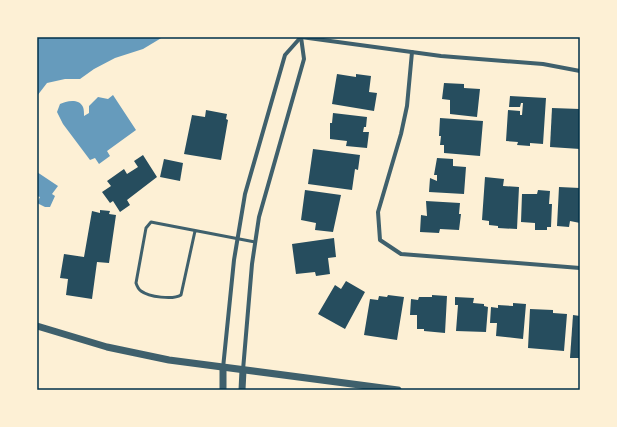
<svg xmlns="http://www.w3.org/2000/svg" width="617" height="427" font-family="'Noto Serif',serif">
<rect width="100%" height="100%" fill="#fdf0d5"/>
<g fill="#669bbc">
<polygon points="37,37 163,37 143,49 115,58 94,69 80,79 65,79 47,83 37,96"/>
<path d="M113 95 136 130 107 151 110 156 99 164 95 158 90 160 63 124 57 112 60 104C66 101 79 98 83 107 84 109 84 114 84 116L89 113V106L98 97 108 99Z"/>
<polygon points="37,172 58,186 52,194 55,196 50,207 45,207 37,203 40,197 37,196"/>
</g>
<g fill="#264d5e">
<polygon points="337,74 356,77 356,74 371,76 369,92 377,93 374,111 332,104"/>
<polygon points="444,83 464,84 464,88 480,89 477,117 450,114 450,100 442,99"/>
<polygon points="510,96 546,98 543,144 530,143 530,146 517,145 518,142 506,141 508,110 520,111 520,115 522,115 523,103 521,103 520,107 509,107"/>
<polygon points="552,108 580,109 580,149 550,147"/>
<polygon points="206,110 227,114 226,119 228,120 221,160 184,154 192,115 205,117"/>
<polygon points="333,113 367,117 366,127 364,127 363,132 369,132 367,148 346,146 347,141 330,139 330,123 332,123"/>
<polygon points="440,118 483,121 480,156 444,153 444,145 440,145 441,136 439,136"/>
<polygon points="313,149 360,155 358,170 355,169 352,190 308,184"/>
<polygon points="143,155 157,177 127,200 130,205 120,212 113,201 110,203 102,192 111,186 107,181 124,169 127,174 138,167 134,161"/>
<polygon points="437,158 453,159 453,166 466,167 464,194 429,192 430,178 437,181 437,175 434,175"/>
<polygon points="164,159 183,163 180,181 160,177"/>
<polygon points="485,177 504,179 503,186 519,187 517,229 498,228 498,226 489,225 489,221 482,220"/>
<polygon points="559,187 580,188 580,223 570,221 569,227 557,226"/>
<polygon points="305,190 341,195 333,232 315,230 316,223 301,220"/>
<polygon points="538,190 550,191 549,204 552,204 551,227 547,227 547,230 535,230 535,223 521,222 522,194 537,194"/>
<polygon points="426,201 460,203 459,214 461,214 459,230 440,229 439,233 420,232 421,215 427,216"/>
<polygon points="100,210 110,211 109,214 116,215 109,263 97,262 92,299 66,295 68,279 60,278 64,254 84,257 92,211 100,213"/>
<polygon points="334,238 336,257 328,258 330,274 316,276 315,272 296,274 292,244"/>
<polygon points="346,281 365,292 345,329 318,314 335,285 341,289"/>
<polygon points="388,295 404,297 397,340 364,335 370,299 378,300 379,296 387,297"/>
<polygon points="432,295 447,296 445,333 424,331 424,329 417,329 417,315 410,315 411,299 418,300 419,297 432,297"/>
<polygon points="455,297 474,298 473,303 484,304 484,306 488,307 486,332 456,331 458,305 455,305"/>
<polygon points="513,303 526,304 523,339 496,336 497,323 490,323 491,307 498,308 498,305 513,306"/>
<polygon points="530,309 553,310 553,313 567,314 564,351 528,348"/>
<polygon points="573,315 580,316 580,358 570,358"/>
</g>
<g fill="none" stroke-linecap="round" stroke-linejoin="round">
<path stroke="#3f606c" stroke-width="3" d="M195 231 181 295C173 300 149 297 141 291 138 289 137 286 136 283L146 228 151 222 156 223 255 242"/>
<g stroke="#3f606c" stroke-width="4">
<polyline points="301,37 441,56 543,64 580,71"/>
<polyline points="412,52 407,106 401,134 378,212 380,240 401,254 580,268"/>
<polyline points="223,368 234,260 245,194 285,55 301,37"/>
<polyline points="243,370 252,264 259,217 304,59 301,37"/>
</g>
<g stroke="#3f606c" stroke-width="7">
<polyline points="37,326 107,347 169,360 398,390"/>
<polyline points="223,368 223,390"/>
<polyline points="242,390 243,370"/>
</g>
</g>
<rect width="617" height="427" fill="none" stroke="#fdf0d5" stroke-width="76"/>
<rect x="38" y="38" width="541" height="351" fill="none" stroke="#003049" stroke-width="1.5"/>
</svg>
